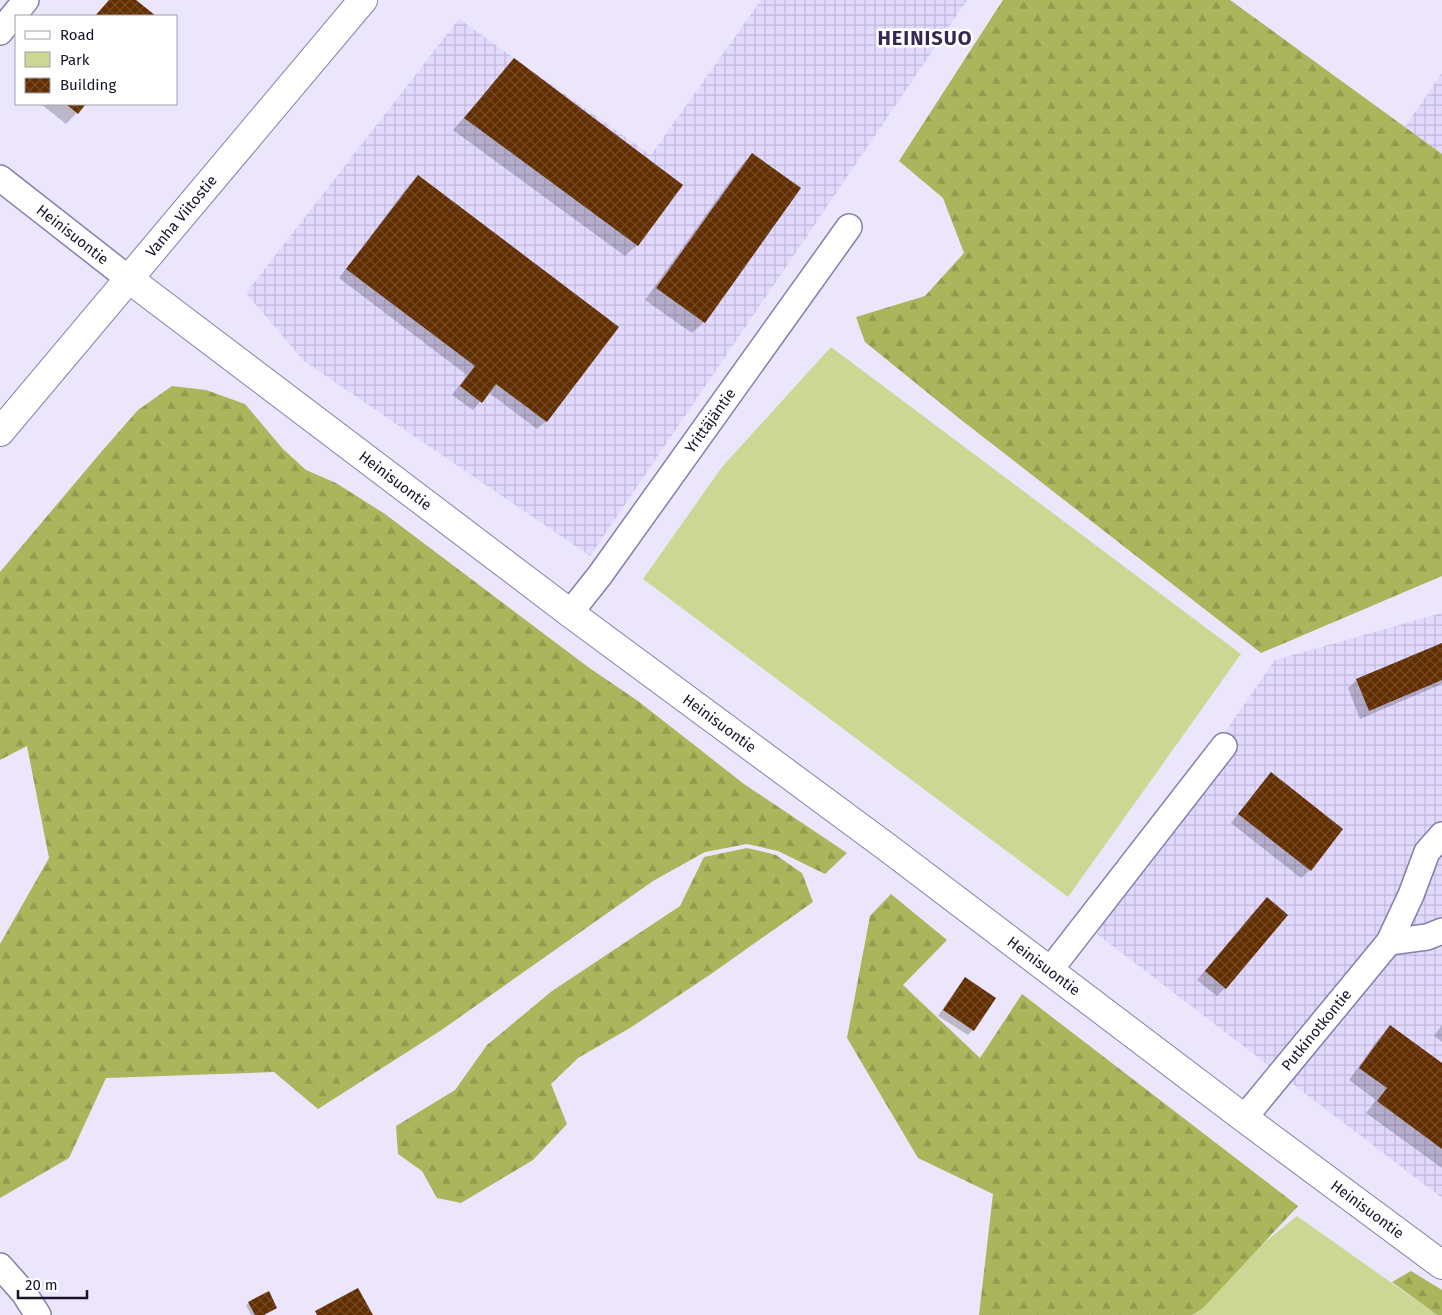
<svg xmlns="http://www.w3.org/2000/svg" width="1442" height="1315" font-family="'Fira Sans',sans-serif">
<defs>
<pattern id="industrial-grid" width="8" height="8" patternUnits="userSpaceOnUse" patternTransform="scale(1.25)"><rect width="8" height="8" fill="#e1d9fe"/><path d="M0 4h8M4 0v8" fill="none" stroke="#c0b9da"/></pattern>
<pattern id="forest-firs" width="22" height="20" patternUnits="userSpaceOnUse" patternTransform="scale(1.25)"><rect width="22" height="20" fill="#abb55b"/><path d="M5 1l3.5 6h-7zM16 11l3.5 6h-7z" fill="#929b4f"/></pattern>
<pattern id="building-cross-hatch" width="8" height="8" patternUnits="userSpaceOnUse" patternTransform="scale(1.25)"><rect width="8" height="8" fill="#622e00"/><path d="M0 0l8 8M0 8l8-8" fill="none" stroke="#734a26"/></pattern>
</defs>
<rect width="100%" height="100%" fill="#ebe6fc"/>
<g fill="url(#industrial-grid)">
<polygon points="761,0 967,0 590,556 304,361 246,293 459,19 651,155"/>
<polygon points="1442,73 1442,154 1405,127"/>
<polygon points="1442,613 1442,1198 1089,928 1275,660"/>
</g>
<g fill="#cdd794">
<polygon points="831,347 1241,654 1068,897 643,579 722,467"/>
<polygon points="1297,1216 1437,1315 1176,1315"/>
</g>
<g fill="url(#forest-firs)">
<polygon points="1003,0 1230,0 1442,154 1442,576 1261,653 960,419 865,342 856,317 925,296 964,253 943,198 899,161"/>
<polygon points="172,386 206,390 245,404 283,449 306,470 336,483 385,514 588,667 638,701 744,784 847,853 825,874 778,851 747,844 705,852 653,881 440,1031 318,1109 274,1072 106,1078 69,1158 0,1198 0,944 49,858 27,746 0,760 0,572 102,451 138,410"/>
<polygon points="747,848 776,855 802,873 813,902 711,974 630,1028 578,1058 551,1084 567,1124 533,1160 461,1203 437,1198 422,1171 398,1154 396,1126 455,1090 487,1045 552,991 680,906 704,857"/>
<polygon points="891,894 947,940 903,985 980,1058 1022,994 1298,1206 1203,1308 1192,1315 979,1315 993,1194 918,1158 847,1038 870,916"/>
<polygon points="1411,1271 1442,1290 1442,1315 1437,1315 1392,1282"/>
</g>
<g fill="#0003">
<polygon points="109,0 134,0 154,16 95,16"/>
<polygon points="514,60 637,245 625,256 453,130"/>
<polygon points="41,104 85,104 66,124"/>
<polygon points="752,155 704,322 692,333 645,300 740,167"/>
<polygon points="418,176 546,421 537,429 488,392 473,410 452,395 467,375 339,278 409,185"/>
<polygon points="1442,644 1442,684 1360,719 1348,688 1357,680"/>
<polygon points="1263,782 1310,870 1301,878 1231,823"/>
<polygon points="1258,907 1225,988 1217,996 1197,980"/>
<polygon points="965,979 973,1030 968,1035 938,1016 960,984"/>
<polygon points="1442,1025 1442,1042 1434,1036"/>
<polygon points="1391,1027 1442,1064 1442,1168 1366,1113 1376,1100 1349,1080 1379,1038"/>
<polygon points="249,1303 276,1308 264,1315 251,1315 246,1305"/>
</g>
<g fill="url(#building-cross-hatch)">
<polygon points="109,0 136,0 156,16 95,16"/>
<polygon points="514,58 683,185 638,246 464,118"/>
<polygon points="66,104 86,104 78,114"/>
<polygon points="752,153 801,188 705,323 656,288"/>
<polygon points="418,175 619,327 547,422 496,384 482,403 460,386 475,366 346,269"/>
<polygon points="1442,643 1442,680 1369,711 1356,679"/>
<polygon points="1271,772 1343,829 1311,871 1238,814"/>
<polygon points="1267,897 1288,915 1226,989 1205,971"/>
<polygon points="965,977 996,998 974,1031 943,1010"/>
<polygon points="1390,1025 1442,1063 1442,1149 1377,1101 1387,1088 1359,1068"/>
<polygon points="358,1288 373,1315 317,1315 315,1311"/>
<polygon points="269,1291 277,1308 264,1315 255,1315 248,1302"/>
</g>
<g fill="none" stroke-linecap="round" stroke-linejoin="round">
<g stroke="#887dae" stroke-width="28">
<g id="minor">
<polyline points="0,32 26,0"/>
<path id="s1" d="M0 178 129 279"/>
<path id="s2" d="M570 613 600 575 849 227"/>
<polyline points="1389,942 1427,937 1442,931"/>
<polyline points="1050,970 1224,746"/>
<path id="s3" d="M1244 1118 1389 942 1411 895 1427 852 1442 835"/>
<polyline points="0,1266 24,1293 38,1315"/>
</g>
</g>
<g stroke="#887dae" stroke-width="30">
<g id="tertiary">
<path id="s4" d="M129 279 570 613 888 848 1244 1118 1442 1265"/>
</g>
</g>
<g stroke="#887dae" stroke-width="30">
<g id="secondary">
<path id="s5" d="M0 432 363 0"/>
</g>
</g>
<use href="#minor" stroke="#fff" stroke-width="25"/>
<use href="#tertiary" stroke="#fff" stroke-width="28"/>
<use href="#secondary" stroke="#fff" stroke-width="28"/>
</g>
<g text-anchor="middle" stroke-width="5" stroke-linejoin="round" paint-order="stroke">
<g font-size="15" fill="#171225" stroke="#fff">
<text dy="5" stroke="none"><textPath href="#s5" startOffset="282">Vanha Viitostie</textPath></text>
<text dy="5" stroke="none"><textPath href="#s1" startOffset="92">Heinisuontie</textPath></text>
<text dy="5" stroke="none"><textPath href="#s2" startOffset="238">Yrittäjäntie</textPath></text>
<text dy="5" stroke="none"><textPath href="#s4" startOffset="334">Heinisuontie</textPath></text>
<text dy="5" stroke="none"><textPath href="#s4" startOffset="739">Heinisuontie</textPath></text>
<text dy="5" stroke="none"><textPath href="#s4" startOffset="1144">Heinisuontie</textPath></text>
<text dy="5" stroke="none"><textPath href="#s3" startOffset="114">Putkinotkontie</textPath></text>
<text dy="5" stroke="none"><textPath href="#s4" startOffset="1549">Heinisuontie</textPath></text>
</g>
<g font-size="20" font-weight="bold" letter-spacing="1" fill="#342853" stroke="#fff">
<text x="925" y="45">HEINISUO</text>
</g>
</g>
<rect x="15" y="15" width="162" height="90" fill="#ffffff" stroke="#a2a0a8"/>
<rect x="25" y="31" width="25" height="8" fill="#ffffff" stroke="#a2a0a8"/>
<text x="60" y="40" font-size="15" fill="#171225">Road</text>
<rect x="25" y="52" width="25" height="15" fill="#cdd794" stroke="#a2a0a8"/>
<text x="60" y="65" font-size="15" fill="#171225">Park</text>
<rect x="25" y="78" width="25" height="15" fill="url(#building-cross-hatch)" stroke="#a2a0a8"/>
<text x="60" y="90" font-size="15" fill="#171225">Building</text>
<path d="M18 1290v8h69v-8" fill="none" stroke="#171225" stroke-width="2.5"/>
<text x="25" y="1290" font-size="15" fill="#171225" stroke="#ffffff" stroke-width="4" paint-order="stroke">20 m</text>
</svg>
